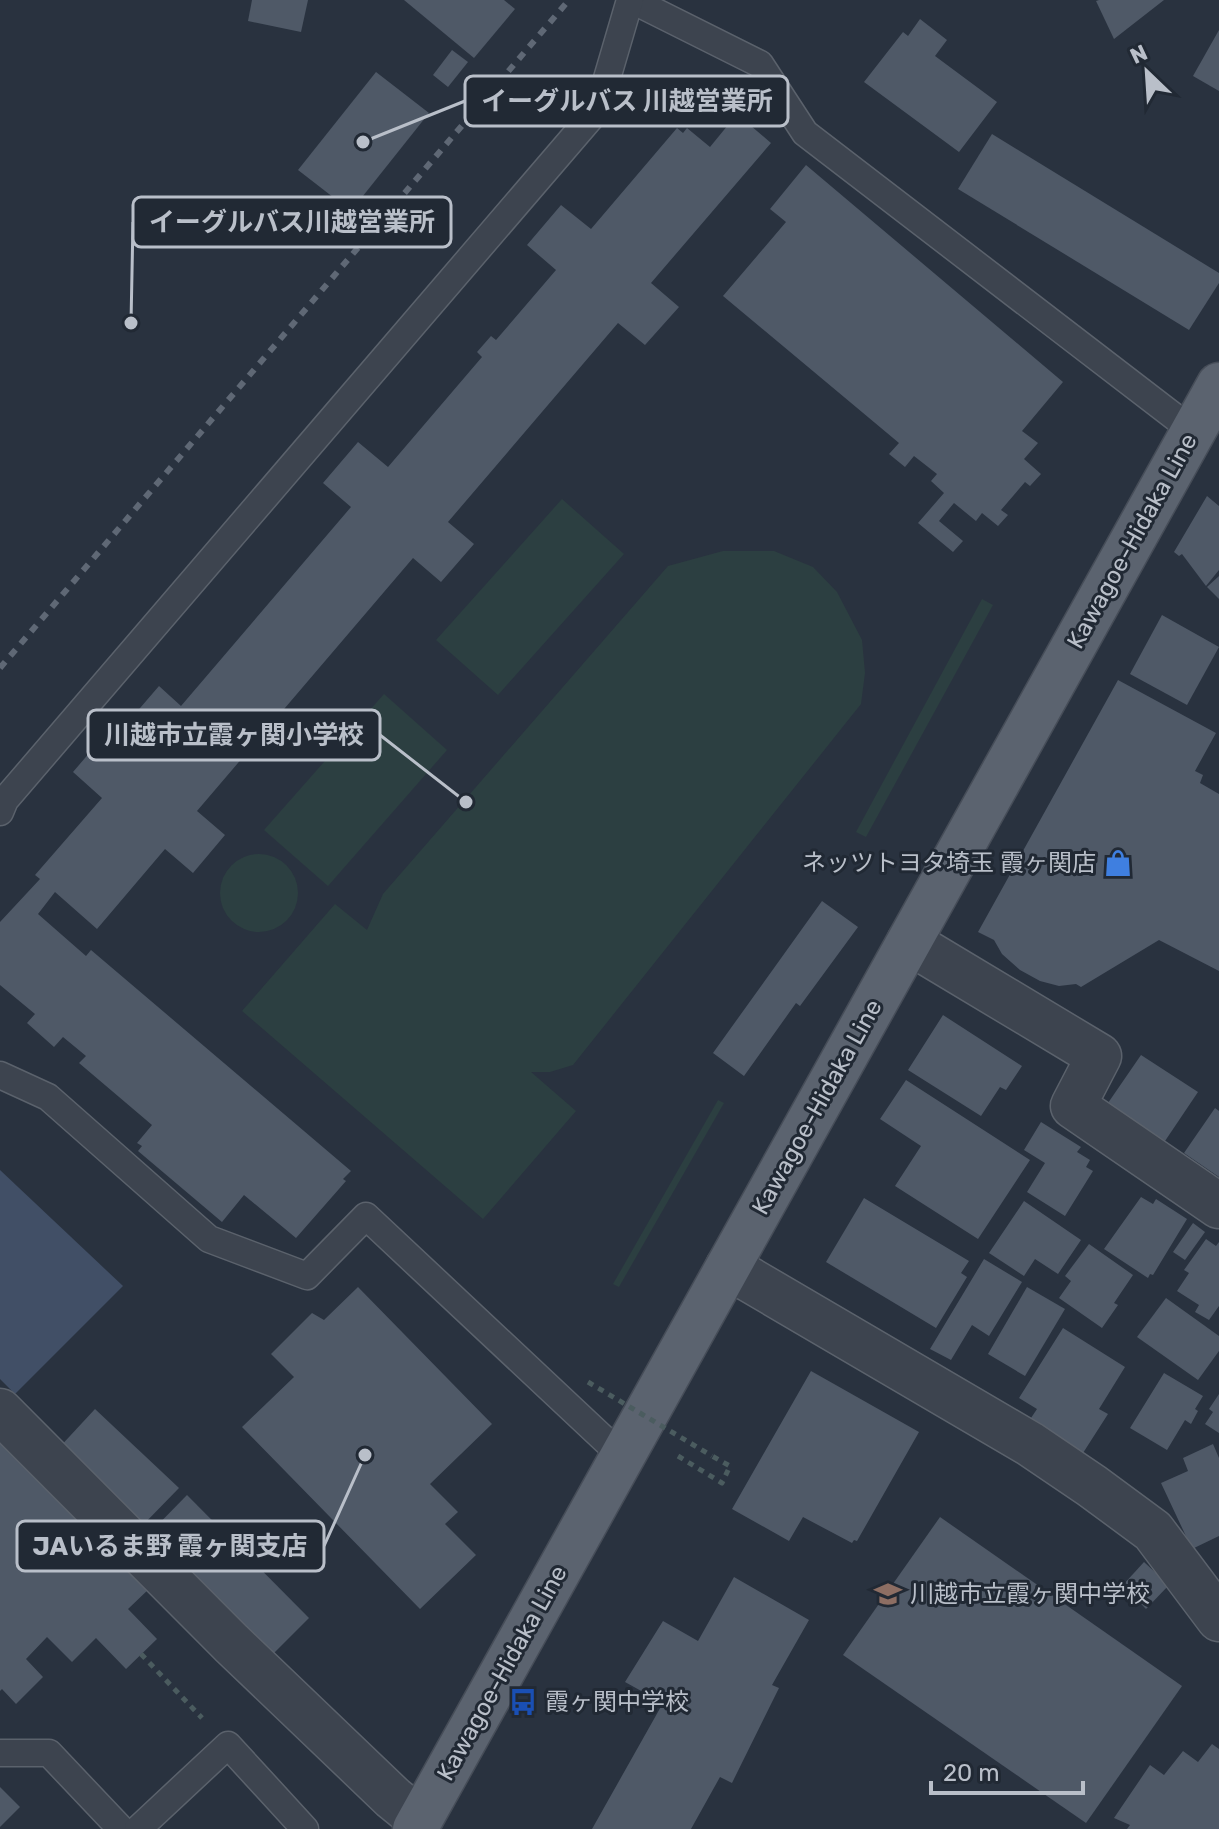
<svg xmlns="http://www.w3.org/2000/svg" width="1219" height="1829" font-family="Rubik,'Noto Sans JP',sans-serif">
<rect width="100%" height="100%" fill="#29323f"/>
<g fill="#2c3f41">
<polygon points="562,499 624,554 498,695 436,640"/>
<polygon points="723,551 774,551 813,567 837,592 862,640 865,673 861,704 573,1065 550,1072 531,1072 576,1111 483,1219 242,1011 335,904 367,930 383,894 668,566"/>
<polygon points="982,599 993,605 866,837 856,832"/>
<polygon points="384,694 447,750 328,886 264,830"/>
<circle cx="259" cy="893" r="39"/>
<polygon points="718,1100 724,1103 619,1287 613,1284"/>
</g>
<polygon fill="#414f66" points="0,1170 123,1286 15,1394 0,1379"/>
<g fill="#4f5967">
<polygon points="252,0 308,0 301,32 248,21"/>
<polygon points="404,0 504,0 515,9 474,58"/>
<polygon points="1099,0 1164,0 1114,39 1096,1"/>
<polygon points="920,19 947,40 935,56 997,102 959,152 864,82 903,32 908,36"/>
<polygon points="1219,30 1219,91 1193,76"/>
<polygon points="452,50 468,62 448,87 433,75"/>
<polygon points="376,72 429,113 351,211 298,170"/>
<polygon points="737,114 771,143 651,283 679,307 645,345 618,323 448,522 474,544 441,582 413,558 197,811 225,835 193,873 165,849 97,929 55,892 38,914 86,956 91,950 351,1171 343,1179 346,1181 296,1238 244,1195 222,1222 138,1151 142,1146 137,1143 152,1125 79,1063 86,1056 63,1037 54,1047 27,1023 35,1014 0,985 0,922 40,879 35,875 102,798 73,772 121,716 128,722 159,686 181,706 351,507 323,483 358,442 388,467 482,357 477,352 491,336 496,340 556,270 527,245 561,205 591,229 677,128 683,133 687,128 710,147"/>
<polygon points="992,134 1219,273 1219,283 1189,330 958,189"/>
<polygon points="806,165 1063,382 1022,431 1038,443 1024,459 1041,474 1030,486 1025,482 1001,510 1008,515 998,526 982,513 976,521 954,503 939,521 963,541 953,552 918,523 944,493 931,481 937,474 914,456 905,467 889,454 899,443 723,296 786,222 770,209"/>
<polygon points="1207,496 1219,506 1219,570 1206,586 1182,554 1179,556 1174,552"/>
<polygon points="1219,576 1219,599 1207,587"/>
<polygon points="1162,615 1219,647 1187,705 1130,674"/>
<polygon points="1118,680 1216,733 1195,771 1203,775 1200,783 1219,794 1219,971 1159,940 1081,987 1076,984 1059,986 1040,981 1020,970 1002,954 994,940 978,932"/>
<polygon points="822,901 858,927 800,1006 796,1003 744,1076 713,1053"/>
<polygon points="943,1015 1022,1066 1006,1090 1000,1087 981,1116 908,1070"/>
<polygon points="1141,1055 1198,1092 1165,1141 1108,1103"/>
<polygon points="906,1080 1030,1160 978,1239 895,1186 921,1146 880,1119"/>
<polygon points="1215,1108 1219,1111 1219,1177 1184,1153"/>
<polygon points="1041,1122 1081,1147 1077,1152 1090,1160 1086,1167 1093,1171 1065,1216 1027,1192 1045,1163 1024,1150"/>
<polygon points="1141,1197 1153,1204 1156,1199 1187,1219 1153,1275 1150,1274 1148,1278 1104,1249"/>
<polygon points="864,1198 969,1261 961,1273 967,1277 936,1328 826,1262"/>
<polygon points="1024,1201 1081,1240 1058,1274 1035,1259 1024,1276 989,1253"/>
<polygon points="1193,1223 1205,1232 1185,1260 1173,1252"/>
<polygon points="1206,1239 1216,1246 1219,1242 1219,1306 1209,1320 1195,1312 1199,1305 1177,1291 1189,1273 1184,1270"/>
<polygon points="1089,1244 1133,1275 1114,1303 1118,1305 1102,1328 1059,1298 1071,1281 1065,1276"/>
<polygon points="984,1259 1022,1282 989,1336 972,1325 951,1360 930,1349"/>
<polygon points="358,1287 492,1424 430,1484 458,1512 445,1524 476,1555 420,1609 242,1427 294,1377 271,1354 312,1313 324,1320"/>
<polygon points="1027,1287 1065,1309 1025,1376 988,1354"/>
<polygon points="1166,1298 1219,1336 1219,1351 1198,1380 1137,1337"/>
<polygon points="1063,1328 1125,1367 1099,1409 1108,1414 1083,1453 1029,1421 1037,1409 1019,1398"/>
<polygon points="811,1371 919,1432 857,1541 854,1540 852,1543 803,1517 789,1541 732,1509"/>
<polygon points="1164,1373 1203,1396 1195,1409 1198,1411 1191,1424 1185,1420 1167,1450 1130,1428"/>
<polygon points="1219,1394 1219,1433 1205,1424 1213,1412 1209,1409"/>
<polygon points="95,1409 179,1488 140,1528 57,1450"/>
<polygon points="0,1433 151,1587 128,1609 157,1639 126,1669 96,1638 72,1662 47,1637 26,1659 43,1677 16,1704 2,1689 0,1691"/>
<polygon points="1213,1444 1219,1458 1219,1536 1192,1549 1161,1483 1188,1471 1183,1458"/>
<polygon points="187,1495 309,1618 264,1663 142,1541"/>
<polygon points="940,1517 1182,1686 1086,1823 843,1655"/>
<polygon points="1144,1562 1169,1585 1146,1609 1123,1585"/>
<polygon points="734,1577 809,1620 772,1685 779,1688 732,1783 720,1777 691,1829 592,1829 663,1703 625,1682 663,1621 698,1641"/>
<polygon points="1212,1744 1219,1749 1219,1829 1127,1829 1130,1825 1114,1818 1150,1765 1164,1775 1183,1751 1198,1762"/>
<polygon points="0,1787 20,1807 0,1827"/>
</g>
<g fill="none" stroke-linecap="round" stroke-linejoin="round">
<g stroke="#5b626c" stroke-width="29">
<g id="service">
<polyline points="632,0 760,64 805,133 1193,431"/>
<polyline points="0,812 5,800 598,109 630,0"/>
<polyline points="0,1075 48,1097 209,1239 307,1276 366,1216 623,1457"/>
<polyline points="0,1753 49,1753 121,1829"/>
<polyline points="138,1829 228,1745 305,1829"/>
</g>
</g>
<g stroke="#5b626c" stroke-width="47">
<g id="minor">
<polyline points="909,942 1099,1056 1073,1106 1219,1206"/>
<polyline points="728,1267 1030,1444 1092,1486 1153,1531 1219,1619"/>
<polyline points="0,1411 231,1643 393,1798 420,1820"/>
</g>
</g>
<g stroke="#464d58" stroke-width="47">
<polyline id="primary" points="415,1829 1219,385"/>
</g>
<g stroke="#4b5c5f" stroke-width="5" stroke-dasharray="6 6" stroke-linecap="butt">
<polyline points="678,1456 722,1483 730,1466 712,1456"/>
<polyline points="141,1654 202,1718"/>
</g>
<use href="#service" stroke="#3d444f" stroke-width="26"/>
<use href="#minor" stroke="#3d444f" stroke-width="44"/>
<use href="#primary" stroke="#5b636f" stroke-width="44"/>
<polyline stroke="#5f6875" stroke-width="6" stroke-dasharray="8 8" stroke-linecap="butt" points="0,668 569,0"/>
<polyline stroke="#4b5c5f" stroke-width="5" stroke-dasharray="6 6" stroke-linecap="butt" points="588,1382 712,1456"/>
</g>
<defs>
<g id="shop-bare" transform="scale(2.16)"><path d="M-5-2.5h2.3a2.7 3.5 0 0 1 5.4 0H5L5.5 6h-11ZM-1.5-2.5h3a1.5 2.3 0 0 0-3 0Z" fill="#3f7fe0" stroke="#212934" stroke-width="2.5" paint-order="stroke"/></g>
<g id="school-bare" transform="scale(2.16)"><path d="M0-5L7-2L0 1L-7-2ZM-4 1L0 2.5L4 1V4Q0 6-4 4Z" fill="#8d6e63" stroke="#212934" stroke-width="2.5" paint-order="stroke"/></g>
<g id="bus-bare" transform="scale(2.16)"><path d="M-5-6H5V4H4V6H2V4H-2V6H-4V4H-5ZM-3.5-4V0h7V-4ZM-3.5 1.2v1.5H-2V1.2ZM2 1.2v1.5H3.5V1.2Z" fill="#1a4fb4" stroke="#212934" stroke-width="2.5" paint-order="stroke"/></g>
</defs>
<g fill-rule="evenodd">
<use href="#shop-bare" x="1118" y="863"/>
<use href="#school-bare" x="888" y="1594"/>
<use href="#bus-bare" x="523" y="1702"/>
</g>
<g text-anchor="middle" stroke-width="6" stroke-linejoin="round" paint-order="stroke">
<g font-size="24" fill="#b9bfc9" stroke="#212934">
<text transform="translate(1132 541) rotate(-61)" y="8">Kawagoe-Hidaka Line</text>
<text transform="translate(817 1107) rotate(-61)" y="8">Kawagoe-Hidaka Line</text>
<text transform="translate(502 1673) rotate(-61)" y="8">Kawagoe-Hidaka Line</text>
</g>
<g font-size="24" fill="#b9bfc9" stroke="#212934" text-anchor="start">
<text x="1096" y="871" text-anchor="end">ネッツトヨタ埼玉 霞ヶ関店</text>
<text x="910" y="1602">川越市立霞ヶ関中学校</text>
<text x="545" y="1710">霞ヶ関中学校</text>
</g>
</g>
<path fill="none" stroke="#b9bfc9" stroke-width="3" d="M363 142L465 101M131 323L133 222M466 802L380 735M365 1455L324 1546"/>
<g fill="#b9bfc9" stroke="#212934" stroke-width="3">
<circle cx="363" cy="142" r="8"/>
<circle cx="131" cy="323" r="8"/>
<circle cx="466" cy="802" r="8"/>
<circle cx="365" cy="1455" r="8"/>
</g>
<g fill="#212934" stroke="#b9bfc9" stroke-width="3">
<rect x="465" y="76" width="323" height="50" rx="8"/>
<rect x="133" y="197" width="318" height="50" rx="8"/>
<rect x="88" y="710" width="292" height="50" rx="8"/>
<rect x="17" y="1521" width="307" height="50" rx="8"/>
</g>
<g font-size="26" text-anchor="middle" font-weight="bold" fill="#b9bfc9">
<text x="627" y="110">イーグルバス 川越営業所</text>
<text x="292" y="231">イーグルバス川越営業所</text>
<text x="234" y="744">川越市立霞ヶ関小学校</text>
<text x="170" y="1555">JAいるま野 霞ヶ関支店</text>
</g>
<g transform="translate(1147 72) rotate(335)" stroke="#212934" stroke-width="6" paint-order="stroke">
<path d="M0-6L14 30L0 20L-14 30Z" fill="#b9bfc9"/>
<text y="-12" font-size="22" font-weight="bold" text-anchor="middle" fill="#b9bfc9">N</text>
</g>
<path d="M931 1781v12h152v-12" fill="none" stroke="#b9bfc9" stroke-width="4"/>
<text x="943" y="1781" font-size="24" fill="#b9bfc9" stroke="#212934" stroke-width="6" paint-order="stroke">20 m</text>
</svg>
